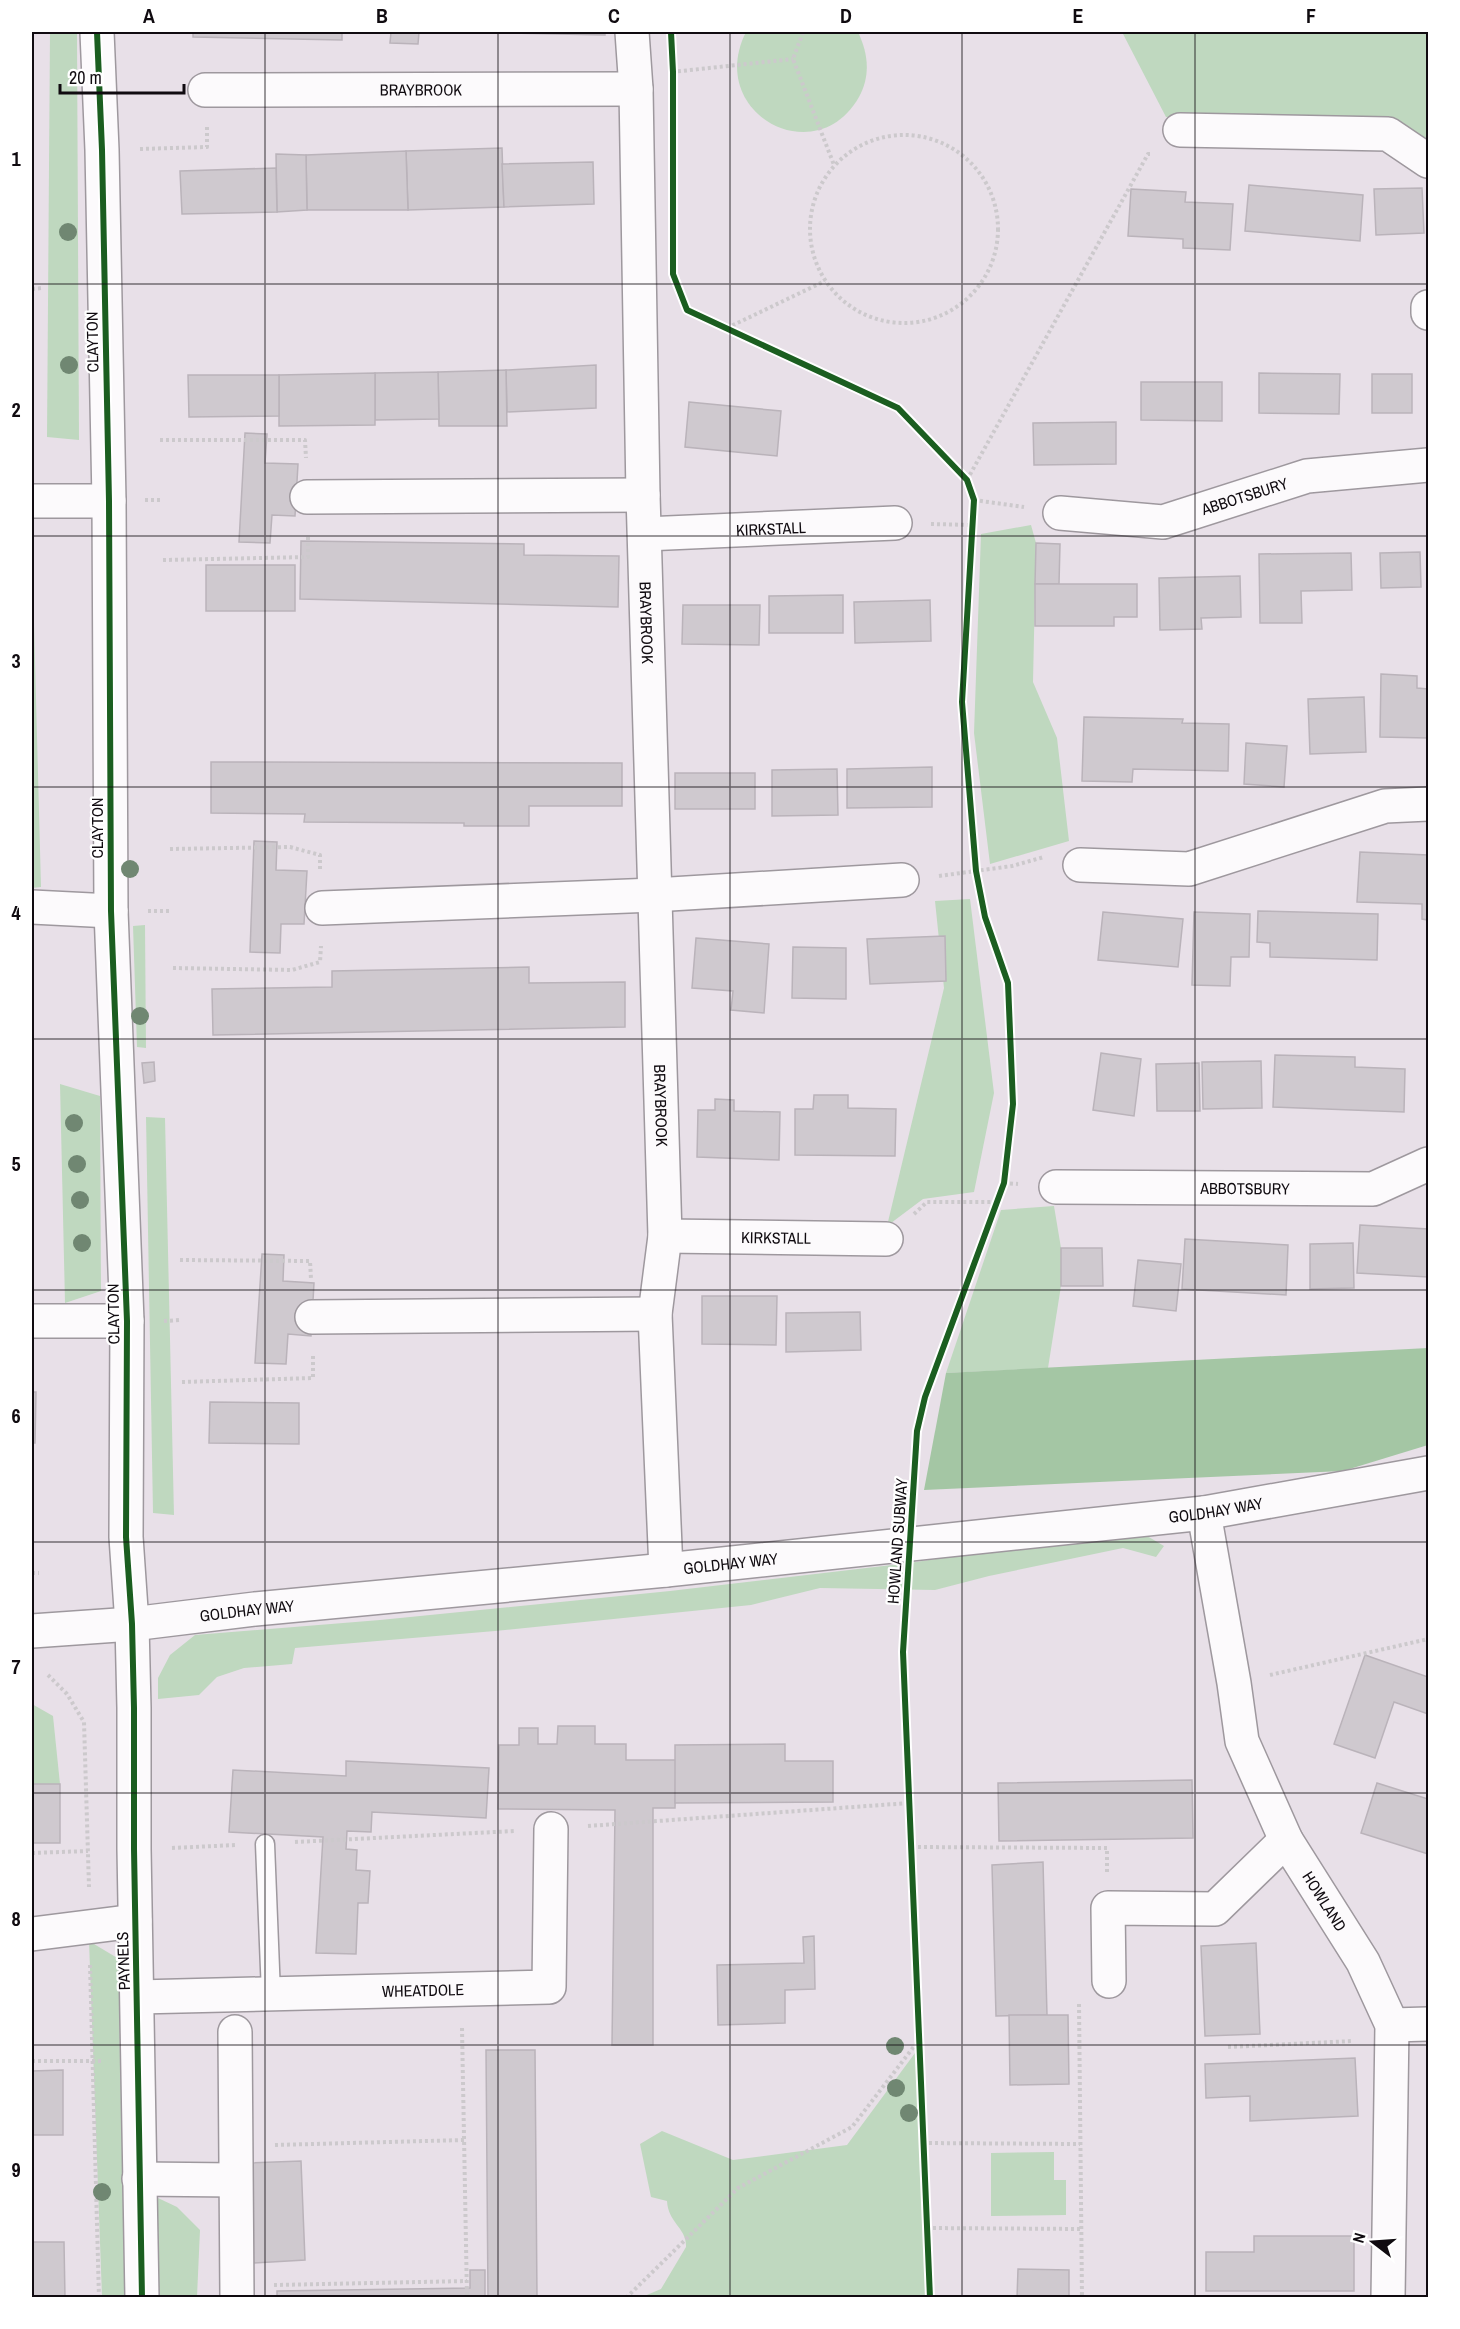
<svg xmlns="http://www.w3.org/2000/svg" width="1460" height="2329" font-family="'Archivo Narrow',sans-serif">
<rect width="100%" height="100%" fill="#e8e0e8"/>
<g fill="#bfd8bf">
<polygon points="50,32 77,32 79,440 47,437"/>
<path d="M746 32H858C868 53 871 75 859 97 816 173 705 113 746 32Z"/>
<polygon points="1122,32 1428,32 1428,144 1392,121 1166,117"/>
<polygon points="1031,525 1036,543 1033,682 1057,738 1069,841 990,864 974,733 981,534"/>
<polygon points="32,547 41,887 32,888"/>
<polygon points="970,899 994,1093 974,1192 923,1199 887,1226 944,988 935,901"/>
<polygon points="145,925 146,1048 137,1047 133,926"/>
<polygon points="60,1084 100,1096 101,1291 65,1303"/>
<polygon points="146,1117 165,1118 174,1515 153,1513"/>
<polygon points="1054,1206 1061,1248 1061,1286 1048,1368 946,1373 1001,1210"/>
<polygon points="1123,1531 1142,1533 1164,1546 1156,1557 1123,1548 989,1576 935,1590 820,1588 751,1605 495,1631 295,1648 292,1664 244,1668 217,1677 199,1695 158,1699 158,1678 170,1655 195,1635 380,1620 670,1591 909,1563"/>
<polygon points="32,1704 53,1716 60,1784 32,1784"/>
<polygon points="89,1941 119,1959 120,2060 129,2297 102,2297"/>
<path d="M915 2053 929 2297H642L661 2289 686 2247C687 2228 668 2223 667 2201L651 2197 640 2144 662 2131 733 2160 847 2145Z"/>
<polygon points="1054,2152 1054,2180 1066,2180 1066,2215 991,2216 991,2153"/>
<polygon points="158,2198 177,2207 200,2230 197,2297 158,2298"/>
</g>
<polygon fill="#a4c6a4" points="1428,1348 1428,1445 1343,1471 924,1490 946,1373"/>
<g fill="#cfc9cf" stroke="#bab3ba" stroke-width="1.5">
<polygon points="193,32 342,32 342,40 193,37"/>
<polygon points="391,32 419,32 418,44 390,43"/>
<polygon points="461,32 605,32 605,35"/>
<polygon points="502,148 504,207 408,210 406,151"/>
<polygon points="406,151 408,210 307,210 306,155"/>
<polygon points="276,154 306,155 307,210 277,212"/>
<polygon points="593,162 594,204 504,207 502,164"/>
<polygon points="276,168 277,212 182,214 180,171"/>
<polygon points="1249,185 1363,195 1360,241 1245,231"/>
<polygon points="1422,188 1424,233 1376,235 1374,189"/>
<polygon points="1131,189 1186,192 1185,202 1233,204 1230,250 1183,248 1183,239 1128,236"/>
<polygon points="596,365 596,408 507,412 506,370"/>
<polygon points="506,370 507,426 439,426 438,372"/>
<polygon points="438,372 439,419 375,420 375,373"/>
<polygon points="375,373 375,425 279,426 279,375"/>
<polygon points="1259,373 1340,374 1339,414 1259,413"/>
<rect x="1372" y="374" width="40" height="39"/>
<polygon points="188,375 279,375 279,416 189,417"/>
<polygon points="1141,382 1222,382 1222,421 1141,420"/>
<polygon points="689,402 781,411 777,456 685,447"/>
<polygon points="1116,422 1116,464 1034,465 1033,423"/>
<polygon points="245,433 267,434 265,463 298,464 295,516 272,515 270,543 239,542"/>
<polygon points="301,541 524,544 524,555 619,556 618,607 300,599"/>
<polygon points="1036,543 1060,544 1059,584 1035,584"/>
<polygon points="1420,552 1421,587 1381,588 1380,553"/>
<polygon points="1351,553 1352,590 1301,591 1302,623 1260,623 1259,554"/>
<rect x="206" y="565" width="89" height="46"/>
<polygon points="1240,576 1241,617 1201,618 1202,629 1160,630 1159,578"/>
<polygon points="1035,584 1137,584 1137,617 1114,617 1114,626 1035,626"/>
<polygon points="843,595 843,633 769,633 769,596"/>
<polygon points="930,600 931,641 855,643 854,602"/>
<polygon points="683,605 760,605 759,645 682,644"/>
<polygon points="1381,674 1417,676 1417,688 1428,689 1428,738 1380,737"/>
<polygon points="1364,697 1366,752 1310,754 1308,699"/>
<polygon points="1084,717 1183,719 1182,723 1229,724 1228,771 1133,769 1132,782 1082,781"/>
<polygon points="1246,743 1287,746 1284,787 1244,784"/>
<polygon points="211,762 622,763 622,806 529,806 529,826 464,826 464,823 304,822 305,814 211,813"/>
<polygon points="932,767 932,807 847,808 847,769"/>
<polygon points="837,769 838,815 772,816 772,770"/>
<rect x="675" y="773" width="80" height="36"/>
<polygon points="254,841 277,842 276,870 307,871 304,924 281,924 280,953 250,952"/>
<polygon points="1360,852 1428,855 1428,920 1422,919 1422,904 1357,902"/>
<polygon points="1258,911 1378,914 1377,960 1270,957 1270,943 1257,942"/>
<polygon points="1103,912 1183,919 1178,967 1098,960"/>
<polygon points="1194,912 1250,914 1249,957 1231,957 1230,986 1192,985"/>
<polygon points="945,936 946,981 870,984 867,939"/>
<polygon points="696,938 769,944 764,1013 731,1010 733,991 692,988"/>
<polygon points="793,947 846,948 846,999 792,998"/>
<polygon points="529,967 529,983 625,982 625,1027 213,1035 212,989 332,987 332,971"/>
<polygon points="1101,1053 1141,1059 1134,1116 1093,1110"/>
<polygon points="1275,1055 1355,1057 1355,1067 1405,1069 1404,1112 1273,1107"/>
<polygon points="1261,1061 1262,1108 1203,1109 1202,1062"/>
<polygon points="154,1062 155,1081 144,1083 142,1063"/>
<polygon points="1199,1063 1200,1111 1157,1111 1156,1064"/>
<polygon points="814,1095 848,1095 848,1108 896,1109 895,1156 795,1155 795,1109 813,1109"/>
<polygon points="715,1099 734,1100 734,1111 780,1112 779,1160 697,1157 698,1110 715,1110"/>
<polygon points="1360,1225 1428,1229 1428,1277 1357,1273"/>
<polygon points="1185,1239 1288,1245 1286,1295 1182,1289"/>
<polygon points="1353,1243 1354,1288 1310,1289 1310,1244"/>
<polygon points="1061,1248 1102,1248 1103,1286 1061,1286"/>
<polygon points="262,1254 284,1255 283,1281 314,1283 311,1336 288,1334 286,1364 255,1363"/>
<polygon points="1138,1260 1181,1264 1176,1311 1133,1306"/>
<polygon points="702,1296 777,1296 776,1345 702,1344"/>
<polygon points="860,1312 861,1350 786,1352 786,1313"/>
<polygon points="32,1392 36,1392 35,1443 32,1443"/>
<polygon points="210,1402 299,1403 299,1444 209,1443"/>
<polygon points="1365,1655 1428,1677 1428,1714 1394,1702 1375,1758 1334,1744"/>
<polygon points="558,1726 595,1726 595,1744 626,1744 626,1760 676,1760 675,1808 653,1808 653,2045 612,2045 615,1810 498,1809 499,1745 519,1745 519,1728 538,1728 538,1744 557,1744"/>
<polygon points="785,1744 785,1761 833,1761 833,1802 675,1803 675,1745"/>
<polygon points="346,1761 489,1768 486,1818 372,1812 371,1832 347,1831 346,1849 357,1850 356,1870 370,1871 368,1903 358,1903 356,1954 316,1953 323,1837 229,1832 233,1770 346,1776"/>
<polygon points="1192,1780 1193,1838 999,1841 998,1783"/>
<polygon points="1377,1783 1428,1799 1428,1854 1361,1833"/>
<rect x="32" y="1784" width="28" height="59"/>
<polygon points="1043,1862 1047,2015 996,2016 992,1865"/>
<polygon points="814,1936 815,1989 785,1990 785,2023 718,2025 717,1965 804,1963 803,1937"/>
<polygon points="1256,1943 1260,2034 1205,2036 1201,1946"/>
<polygon points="1009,2015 1068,2015 1069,2084 1010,2085"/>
<polygon points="486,2050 535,2050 537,2298 488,2298"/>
<polygon points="1355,2058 1358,2116 1250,2121 1250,2096 1206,2098 1205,2064"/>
<polygon points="63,2070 63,2135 32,2135 32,2071"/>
<polygon points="301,2161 305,2260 253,2263 249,2163"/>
<polygon points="1254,2236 1354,2236 1354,2291 1206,2291 1206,2252 1254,2252"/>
<polygon points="32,2242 64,2242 65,2298 32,2298"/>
<polygon points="1018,2269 1069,2270 1069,2298 1017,2298"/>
<polygon points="470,2270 485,2270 485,2298 277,2298 277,2291 470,2288"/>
</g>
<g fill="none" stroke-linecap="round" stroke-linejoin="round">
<g stroke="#9e989e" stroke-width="21">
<polyline id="service" points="265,1844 271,1994"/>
</g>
<g stroke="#9e989e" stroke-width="36">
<g id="minor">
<polyline points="97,32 102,150 109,501 111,911 127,1321 126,1537 132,1624 134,1708 134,1849 142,2298"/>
<path id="s1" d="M632 32 636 89 643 495 665 1236 655 1314 666 1570"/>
<path id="s2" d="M205 90 636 89"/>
<polyline points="1180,130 1388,134 1428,161"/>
<polyline points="1428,307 1428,313"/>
<polyline points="307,497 643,495"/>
<polyline points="32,501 109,501"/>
<path id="s3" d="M1060 513 1163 522 1307 476 1428 465"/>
<path id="s4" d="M645 534 895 523"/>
<polyline points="1080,865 1189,869 1385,806 1428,804"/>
<polyline points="32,907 111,911"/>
<polyline points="322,908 654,895 902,880"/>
<path id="s5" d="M1056 1187 1373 1189 1428 1164"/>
<path id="s6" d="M665 1236 886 1239"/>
<polyline points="312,1317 655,1314"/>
<polyline points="32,1321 127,1321"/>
<path id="s7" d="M1204 1513 1234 1683 1242 1741 1286 1840 1363 1962 1392 2025 1388 2298"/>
<polyline points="32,1934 135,1921"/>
<polyline points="1109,1981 1108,1908 1215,1909 1286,1840"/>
<path id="s8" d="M138 1997 549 1987 551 1829"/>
<polyline points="1392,2025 1428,2024"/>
<polyline points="235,2032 237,2298"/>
<polyline points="139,2179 235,2180"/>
</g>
</g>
<g stroke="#9e989e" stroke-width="36">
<g id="tertiary">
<path id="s9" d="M32 1631 132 1624 255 1609 666 1570 1204 1513 1428 1473"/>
</g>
</g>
<g stroke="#ccc9cc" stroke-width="4" stroke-dasharray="3 3" stroke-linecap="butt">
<polyline points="803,32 793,59 834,165"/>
<polyline points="672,72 793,59"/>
<circle cx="904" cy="229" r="94"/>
<polyline points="140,149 207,147 207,126"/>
<polyline points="32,289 42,288"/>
<polyline points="727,328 825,281"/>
<polyline points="160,440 305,440 306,458"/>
<polyline points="967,480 1148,154 1150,154"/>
<polyline points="145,500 161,500"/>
<polyline points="974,500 1024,507"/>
<polyline points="931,524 972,525"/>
<polyline points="163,560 308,557 308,535"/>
<polyline points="170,849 290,847 320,855 320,870"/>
<polyline points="939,876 1012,866 1044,857"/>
<polyline points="148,911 172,911"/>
<polyline points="173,968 292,970 320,962 321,946"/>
<polyline points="1004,1183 1018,1184"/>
<polyline points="914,1214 927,1202 997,1202"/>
<polyline points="180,1260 310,1261 311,1279"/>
<polyline points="164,1321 181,1320"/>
<polyline points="182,1382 313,1378 313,1355"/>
<polyline points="32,1573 39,1573"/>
<polyline points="48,1675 67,1694 84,1722 89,1887"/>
<polyline points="1270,1675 1428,1639"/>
<polyline points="588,1826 909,1803"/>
<polyline points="295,1842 515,1831"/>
<polyline points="912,1847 1107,1848 1107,1872"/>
<polyline points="172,1848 236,1845"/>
<polyline points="32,1853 88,1851"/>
<polyline points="90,1965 99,2298"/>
<polyline points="1079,2004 1082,2298"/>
<polyline points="462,2028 467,2298"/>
<polyline points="1228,2047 1353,2041"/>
<polyline points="32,2061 101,2061"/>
<polyline points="923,2143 1080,2144"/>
<polyline points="275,2145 464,2140"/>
<polyline points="927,2228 1082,2229"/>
<polyline points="274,2285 467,2281"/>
<polyline points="626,2298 738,2188 852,2127 919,2040"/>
</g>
<use href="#service" stroke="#fcfafc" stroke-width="18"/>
<use href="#minor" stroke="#fcfafc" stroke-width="33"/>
<use href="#tertiary" stroke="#fcfafc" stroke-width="33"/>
<g stroke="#fff" stroke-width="10">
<g id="cycleway">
<polyline points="97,32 102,150 109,501 111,911 127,1321 126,1537 132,1624 134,1708 134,1849 142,2298"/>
<polyline points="671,32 673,72 673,274 687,310 898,408 967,480 974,500 962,702 976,871 985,917 1008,983 1013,1104 1004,1183 925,1397 917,1431 903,1652 930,2298"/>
</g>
</g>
<use href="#cycleway" stroke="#1b5e20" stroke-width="6"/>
</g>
<g fill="#708772">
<circle cx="68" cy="232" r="9"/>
<circle cx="69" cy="365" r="9"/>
<circle cx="130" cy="869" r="9"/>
<circle cx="140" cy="1016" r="9"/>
<circle cx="74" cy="1123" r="9"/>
<circle cx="77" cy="1164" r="9"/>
<circle cx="80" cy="1200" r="9"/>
<circle cx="82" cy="1243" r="9"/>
<circle cx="895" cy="2046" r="9"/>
<circle cx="896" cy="2088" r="9"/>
<circle cx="909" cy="2113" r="9"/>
<circle cx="102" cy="2192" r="9"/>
</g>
<path fill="none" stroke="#100b10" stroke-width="1.5" stroke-opacity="0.55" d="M265 32V2298M498 32V2298M730 32V2298M962 32V2298M1195 32V2298M32 284H1428M32 536H1428M32 787H1428M32 1039H1428M32 1290H1428M32 1542H1428M32 1793H1428M32 2045H1428"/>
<g text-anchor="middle" stroke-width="4.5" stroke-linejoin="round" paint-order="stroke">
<g font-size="16" fill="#100b10" stroke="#fff">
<text dy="6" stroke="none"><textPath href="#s2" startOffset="216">BRAYBROOK</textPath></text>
<text transform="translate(92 342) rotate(-91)" y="6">CLAYTON</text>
<text dy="6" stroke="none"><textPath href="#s3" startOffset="189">ABBOTSBURY</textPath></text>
<text dy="6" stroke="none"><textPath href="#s4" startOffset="126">KIRKSTALL</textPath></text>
<text dy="6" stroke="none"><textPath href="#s1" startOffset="591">BRAYBROOK</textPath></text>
<text transform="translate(97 828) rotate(-90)" y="6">CLAYTON</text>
<text dy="6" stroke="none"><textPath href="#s1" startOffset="1074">BRAYBROOK</textPath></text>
<text dy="6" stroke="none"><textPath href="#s5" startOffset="189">ABBOTSBURY</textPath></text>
<text dy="6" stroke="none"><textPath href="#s6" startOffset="111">KIRKSTALL</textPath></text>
<text transform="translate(113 1314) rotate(-91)" y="6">CLAYTON</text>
<text dy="6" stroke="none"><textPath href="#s9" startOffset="1190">GOLDHAY WAY</textPath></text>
<text transform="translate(897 1541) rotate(-86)" y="6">HOWLAND SUBWAY</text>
<text dy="6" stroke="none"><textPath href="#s9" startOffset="702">GOLDHAY WAY</textPath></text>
<text dy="6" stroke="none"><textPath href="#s9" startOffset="216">GOLDHAY WAY</textPath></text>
<text dy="6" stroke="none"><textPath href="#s7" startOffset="412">HOWLAND</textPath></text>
<text transform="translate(123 1961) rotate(-92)" y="6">PAYNELS</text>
<text dy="6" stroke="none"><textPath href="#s8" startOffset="285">WHEATDOLE</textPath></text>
</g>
</g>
<rect width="1460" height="2329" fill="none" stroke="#ffffff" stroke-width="66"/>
<g transform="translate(1373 2242) rotate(287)" stroke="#ffffff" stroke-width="4.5" paint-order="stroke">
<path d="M0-4.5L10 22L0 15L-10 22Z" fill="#100b10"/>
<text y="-9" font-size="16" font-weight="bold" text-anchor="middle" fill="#100b10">N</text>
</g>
<path d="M60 84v9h124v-9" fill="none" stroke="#100b10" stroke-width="3"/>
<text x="69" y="84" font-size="18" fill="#100b10" stroke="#ffffff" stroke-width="4.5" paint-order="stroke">20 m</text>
<rect x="33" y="33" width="1394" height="2263" fill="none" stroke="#100b10" stroke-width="2"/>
<g font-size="20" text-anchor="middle" font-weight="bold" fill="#100b10">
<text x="149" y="23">A</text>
<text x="382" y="23">B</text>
<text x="614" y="23">C</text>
<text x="846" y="23">D</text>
<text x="1078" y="23">E</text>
<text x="1311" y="23">F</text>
<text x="16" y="166">1</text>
<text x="16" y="417">2</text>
<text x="16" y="668">3</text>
<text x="16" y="920">4</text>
<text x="16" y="1171">5</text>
<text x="16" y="1423">6</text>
<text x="16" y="1674">7</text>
<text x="16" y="1926">8</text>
<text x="16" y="2177">9</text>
</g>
</svg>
